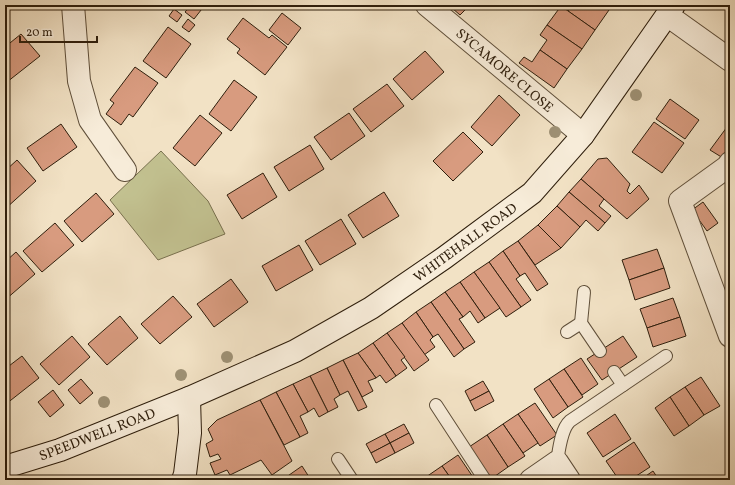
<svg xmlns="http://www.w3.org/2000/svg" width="735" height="485" font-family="Vollkorn,serif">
<rect width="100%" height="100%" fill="#f2e2c5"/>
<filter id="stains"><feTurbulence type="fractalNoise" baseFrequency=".005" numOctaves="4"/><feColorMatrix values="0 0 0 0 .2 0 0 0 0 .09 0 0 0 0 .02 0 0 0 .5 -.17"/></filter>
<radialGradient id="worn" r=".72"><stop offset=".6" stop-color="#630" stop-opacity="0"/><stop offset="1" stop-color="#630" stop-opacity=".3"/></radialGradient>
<polygon fill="#c2c190" stroke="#78704e" points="161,151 208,201 225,234 158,260 110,200"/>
<g fill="#d89b7f" stroke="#2e1e0c">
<polygon points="191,5 205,5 194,19 185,12"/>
<polygon points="455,5 470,5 460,15 452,8"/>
<polygon points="573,5 602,5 609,10 595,30 568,11"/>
<polygon points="561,6 595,30 582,49 547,25"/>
<polygon points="174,9 182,15 177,22 169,16"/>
<polygon points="282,13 301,28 288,45 269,30"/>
<polygon points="243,18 269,38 272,35 287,47 265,75 237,53 240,49 227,39"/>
<polygon points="188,19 195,25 189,32 182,27"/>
<polygon points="547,25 582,49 567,69 540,50 547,40 540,35"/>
<polygon points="168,27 191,44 166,78 143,61"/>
<polygon points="21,34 40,56 7,82 5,80 5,47"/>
<polygon points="540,50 567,69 554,88 519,63 524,57 532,62"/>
<polygon points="425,51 444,72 412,100 393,79"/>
<polygon points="135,67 158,83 133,117 129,114 121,125 106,114 114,103 110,100"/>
<polygon points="234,80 257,97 231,131 209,114"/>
<polygon points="387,84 404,106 371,132 353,109"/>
<polygon points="499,95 520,115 492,146 471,127"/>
<polygon points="670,99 699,120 685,139 656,119"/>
<polygon points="349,113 365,136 331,160 314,137"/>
<polygon points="200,115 222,133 195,166 173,148"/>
<polygon points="654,122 684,143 662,173 632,152"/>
<polygon points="61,124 77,147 43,171 27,148"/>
<polygon points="727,127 730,129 730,149 723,158 710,150"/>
<polygon points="463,132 483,152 453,181 433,161"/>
<polygon points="310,145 324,169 289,191 274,167"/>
<polygon points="607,158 630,184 627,191 630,194 639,185 649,199 627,219 581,179 598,159"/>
<polygon points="17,160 36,181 5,209 5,171"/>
<polygon points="263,173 277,197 242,219 227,195"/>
<polygon points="581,179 604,199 599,206 611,216 605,223 569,192"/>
<polygon points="384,192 399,216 363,238 348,215"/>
<polygon points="569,192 605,223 598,231 586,220 580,227 557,206"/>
<polygon points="96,193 114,214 82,242 64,221"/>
<polygon points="703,202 718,223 707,231 692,210"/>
<polygon points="557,206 580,227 561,248 538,225"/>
<polygon points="341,219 356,244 320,265 305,241"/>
<polygon points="55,223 74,245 42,272 23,251"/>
<polygon points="538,225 561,248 535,265 518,241"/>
<polygon points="518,241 548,284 537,291 525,273 520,276 503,251"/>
<polygon points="299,245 313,270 276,291 262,266"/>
<polygon points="657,249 664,268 629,280 622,260"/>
<polygon points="503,251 520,276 516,279 531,300 521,307 489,262"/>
<polygon points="16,252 35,274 5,300 5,262"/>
<polygon points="489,262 521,307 506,317 474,272"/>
<polygon points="664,268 670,288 635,300 629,280"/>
<polygon points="474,272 500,308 485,318 460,282"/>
<polygon points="231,279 248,302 214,327 197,304"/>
<polygon points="460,282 485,318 478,323 470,311 463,317 445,292"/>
<polygon points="445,292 463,317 459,319 475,342 464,349 431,302"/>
<polygon points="173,296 192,317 160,344 141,324"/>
<polygon points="673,298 680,317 647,328 640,309"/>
<polygon points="431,302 464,349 454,357 438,334 433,337 416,312"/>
<polygon points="416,312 433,337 430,340 435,347 424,355 402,323"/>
<polygon points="120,316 138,338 107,365 88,344"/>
<polygon points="680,317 686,336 653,347 647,328"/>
<polygon points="402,323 429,360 414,371 387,333"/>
<polygon points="387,333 405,357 401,360 407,368 396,376 373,343"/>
<polygon points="72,336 90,357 59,385 40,364"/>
<polygon points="623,336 637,357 602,380 587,359"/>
<polygon points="373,343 396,376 386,383 380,375 376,378 358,353"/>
<polygon points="358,353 376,378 368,381 373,391 362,397 343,360"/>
<polygon points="22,356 39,378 6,404 5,402 5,369"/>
<polygon points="581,358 598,384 582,395 564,369"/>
<polygon points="343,360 367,407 358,411 348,391 340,395 327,368"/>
<polygon points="327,368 340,395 334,399 338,407 328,412 310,376"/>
<polygon points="564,369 583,397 568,407 549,379"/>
<polygon points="310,376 328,412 319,417 314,408 308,412 293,384"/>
<polygon points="701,377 720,406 704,415 685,387"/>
<polygon points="81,379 93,393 80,404 68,390"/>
<polygon points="549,379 568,407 553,418 534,389"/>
<polygon points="483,381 489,391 470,401 465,391"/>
<polygon points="293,384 308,412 300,416 308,433 300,437 276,392"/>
<polygon points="685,387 704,415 689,426 670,397"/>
<polygon points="53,390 64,405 50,417 38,402"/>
<polygon points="489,391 494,401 475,411 470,401"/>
<polygon points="276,392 300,437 284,445 260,400"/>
<polygon points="670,397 689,426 674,436 655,408"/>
<polygon points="260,400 292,461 272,475 261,460 230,475 227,470 215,475 210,463 221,459 218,454 210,457 206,444 213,440 208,429 217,420"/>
<polygon points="535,403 557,435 540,446 518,414"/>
<polygon points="518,414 538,443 523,453 503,424"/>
<polygon points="615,414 631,439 603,457 587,433"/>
<polygon points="404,424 409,433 390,443 385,434"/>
<polygon points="503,424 525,456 508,467 487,435"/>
<polygon points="409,433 414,443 395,453 390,443"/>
<polygon points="385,434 390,443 371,453 366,444"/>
<polygon points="487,435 508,467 491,479 469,447"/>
<polygon points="634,442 650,467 630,480 619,480 606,461"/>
<polygon points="390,443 395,453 376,463 371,453"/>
<polygon points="458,455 475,480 452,480 442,466"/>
<polygon points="302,466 311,480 282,480"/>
<polygon points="442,466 452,480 428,480 426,477"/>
<polygon points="653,471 659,480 640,480"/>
</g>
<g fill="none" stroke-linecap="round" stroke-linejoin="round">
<g stroke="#5f4f3a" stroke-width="14">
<g id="lane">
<polyline points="584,292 581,323 600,351"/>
<polyline points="567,332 581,323"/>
<polyline points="614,372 623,385"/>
<polyline points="436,405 485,480"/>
<polyline points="338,459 352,480"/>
<path d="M557 462C559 450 561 429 570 421L666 356"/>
</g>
</g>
<g stroke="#5f4f3a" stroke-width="24">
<g id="street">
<polyline points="73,5 79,81 90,120 125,170"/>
<polyline points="427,5 583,135"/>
<polyline points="667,15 730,60"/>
<polyline points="730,163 727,167 680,201 730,336"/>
<polyline points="531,480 557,462 569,480"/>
</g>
</g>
<g stroke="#2e1e0c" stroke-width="24">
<g id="secondary">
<polyline points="5,467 60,450 189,398 295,351 371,308 444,258 532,193 583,135 674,5"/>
<polyline points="183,480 185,474 190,433 189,398"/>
</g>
</g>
<use href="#lane" stroke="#f7ecd9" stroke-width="12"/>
<use href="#street" stroke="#f7ecd9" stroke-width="22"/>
<use href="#secondary" stroke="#f7ecd9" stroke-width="22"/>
</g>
<g fill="#9e9175">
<circle cx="636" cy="95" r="6"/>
<circle cx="555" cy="132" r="6"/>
<circle cx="227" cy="357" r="6"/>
<circle cx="181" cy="375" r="6"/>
<circle cx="104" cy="402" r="6"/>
</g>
<g text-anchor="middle" stroke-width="3" stroke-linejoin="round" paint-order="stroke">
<g font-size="14" fill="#2e1e0c" stroke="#f7ecd9">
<text transform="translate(505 70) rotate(40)" y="5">SYCAMORE CLOSE</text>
<text transform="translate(465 242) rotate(-36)" y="5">WHITEHALL ROAD</text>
<text transform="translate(97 434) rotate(-21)" y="5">SPEEDWELL ROAD</text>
</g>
</g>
<rect width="735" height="485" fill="none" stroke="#f2e2c5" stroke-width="20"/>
<rect x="6" y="6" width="723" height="473" fill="none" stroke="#2e1e0c" stroke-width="2"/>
<rect x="10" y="10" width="715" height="465" fill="none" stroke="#2e1e0c"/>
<path d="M20 36v6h77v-6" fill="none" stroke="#2e1e0c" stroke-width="2"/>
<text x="26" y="36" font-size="12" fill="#2e1e0c" stroke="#f7ecd9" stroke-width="3" paint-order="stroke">20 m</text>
<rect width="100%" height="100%" filter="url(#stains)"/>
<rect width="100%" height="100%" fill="url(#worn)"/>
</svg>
